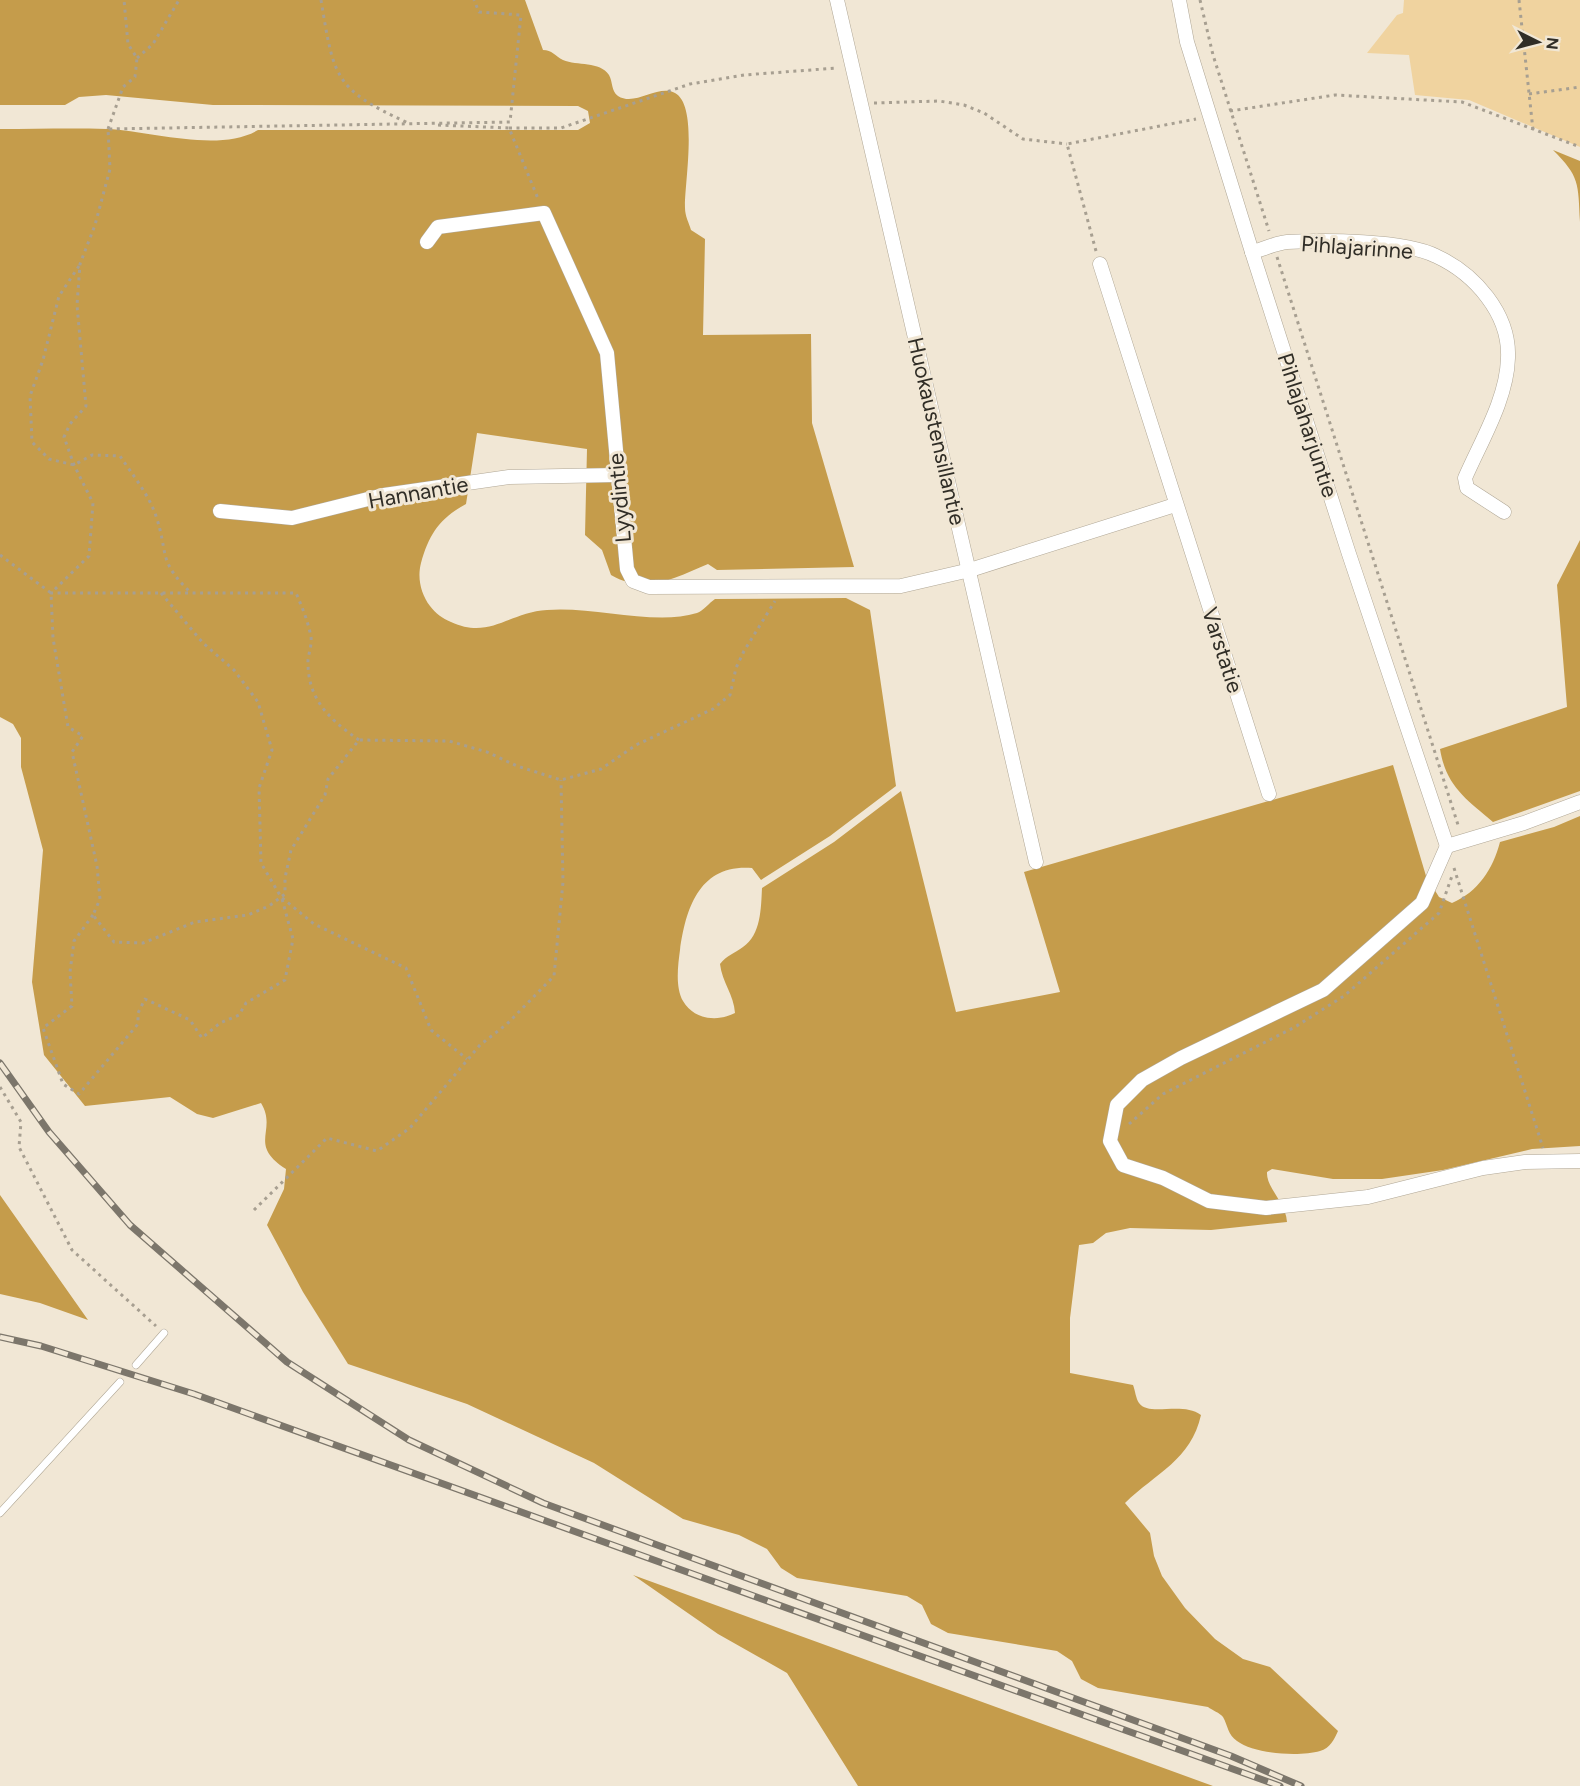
<svg xmlns="http://www.w3.org/2000/svg" width="1580" height="1786" font-family="Figtree,sans-serif">
<rect width="100%" height="100%" fill="#f1e7d5"/>
<polygon fill="#f0d39f" points="1404,0 1580,0 1580,147 1469,100 1415,95 1409,55 1367,53 1397,15 1403,13"/>
<g fill="#c59c4b">
<path d="M0 0H525L543 50C552 50 555 56 563 60 577 66 600 61 609 75 613 82 611 91 618 96 635 107 658 84 675 93 699 106 684 185 685 208 685 216 689 223 691 230L705 239 703 335 811 334 812 423 854 567 717 570 708 564C675 578 645 595 611 575L602 550 585 535 587 449 477 433 466 504C440 518 429 534 421 563 417 578 421 594 430 606 436 614 442 618 451 622 490 640 509 612 547 610 593 606 655 626 697 613 703 611 709 603 715 599L846 598 870 610 896 786 830 836 761 880 752 868C700 864 686 907 680 950 678 965 675 987 683 1001 694 1020 718 1022 735 1013 734 995 722 982 720 964 727 955 734 954 743 947 761 935 761 908 762 888L834 842 901 791 956 1012 1060 992 1024 872 1393 765 1426 876 1439 897 1452 903C1478 892 1493 869 1500 842L1554 827 1580 816V1146L1532 1149 1443 1170 1382 1179H1333L1272 1169 1267 1172C1266 1188 1286 1202 1287 1222L1211 1230 1130 1228 1106 1233 1093 1243 1079 1245 1070 1318V1373L1133 1385C1135 1390 1136 1399 1139 1403 1149 1417 1182 1401 1201 1415 1191 1460 1156 1473 1125 1503L1150 1533 1154 1556 1162 1576 1185 1608 1215 1639 1243 1659 1270 1667 1338 1731C1334 1740 1330 1748 1320 1751 1299 1757 1254 1754 1237 1741 1228 1735 1228 1726 1223 1717 1220 1713 1212 1710 1208 1707L1098 1688 1081 1679 1072 1661 1057 1651 948 1633 931 1624 922 1605 907 1596 797 1578 781 1568 767 1549 739 1535 683 1519 594 1463 467 1404 348 1364 303 1292 267 1225 284 1189 286 1169C247 1144 278 1131 261 1103L213 1118 197 1114 170 1097 85 1106 44 1055 32 982 43 850 21 767V738L13 724 0 717V129C36 129 71 128 107 129 151 131 219 153 258 130H578L590 123 588 111 578 106 213 105 106 95 79 97 65 105H0Z"/>
<path d="M1553 150 1580 161V222C1578 183 1580 177 1553 150Z"/>
<path d="M1580 540V791L1493 822C1466 799 1446 786 1440 749L1567 707 1557 585Z"/>
<polygon points="0,1195 88,1320 40,1303 0,1294"/>
<polygon points="633,1575 1213,1786 858,1786 787,1673 718,1634"/>
</g>
<g fill="none" stroke-linecap="round" stroke-linejoin="round">
<g stroke="#b0a796" stroke-width="8">
<g id="service">
<polyline points="136,1365 164,1333"/>
<polyline points="0,1513 120,1382"/>
</g>
</g>
<g stroke="#b0a796" stroke-width="15">
<g id="minor">
<polyline points="837,0 1036,862"/>
<polyline points="1179,0 1187,42 1252,252 1349,554 1447,846"/>
<polyline points="427,242 438,227 544,213 607,353 627,569 633,581 649,587 901,586 970,570 1175,505"/>
<path d="M1252 252C1264 249 1276 243 1287 242 1324 240 1404 240 1436 256 1475 274 1510 314 1508 358 1507 399 1481 441 1465 478L1467 488 1504 512"/>
<polyline points="1100,264 1269,794"/>
<polyline points="220,511 292,518 384,495 509,477 617,475"/>
<polyline points="1447,846 1422,903 1323,990 1181,1058 1142,1080 1117,1105 1110,1141 1123,1165 1163,1178 1209,1201 1266,1208 1368,1197 1483,1168 1525,1162 1580,1161"/>
<polyline points="1447,846 1524,823 1580,802"/>
</g>
</g>
<g stroke="#a79f91" stroke-width="3" stroke-dasharray="3 4.5" stroke-linecap="butt">
<path d="M321 0C334 78 334 89 408 123"/>
<polyline points="1200,0 1213,55 1269,231"/>
<polyline points="1519,0 1533,130"/>
<polyline points="137,58 153,44 179,0"/>
<polyline points="1529,94 1580,87"/>
<polyline points="874,103 939,101 964,105 984,113 1023,139 1067,144"/>
<polyline points="1230,111 1335,95 1462,102 1580,147"/>
<polyline points="438,125 509,128 539,201"/>
<polyline points="509,128 561,128 690,84 744,75 837,68"/>
<polyline points="108,129 123,87 135,77 137,58 128,44 124,0"/>
<polyline points="1096,251 1067,144 1196,119"/>
<polyline points="1277,257 1459,828"/>
<path d="M79 266 59 296 43 360 30 396 32 442 49 459 74 465 92 455 120 456C132 474 149 495 156 516 169 555 157 560 191 593"/>
<polyline points="0,555 51,593 53,638 68,727 83,736 72,752 97,866 100,899 93,915 114,942 143,943 195,922 248,915 269,906 285,894 285,878 291,850 325,795 328,779 359,740 449,741 487,752 517,766 561,780 601,769 636,745 713,709 730,695 736,668 744,651 775,601"/>
<polyline points="161,593 203,643 234,670 258,702 272,750 259,788 261,863 281,897 314,924 406,968 431,1030 467,1059"/>
<path d="M359 740C329 719 307 699 308 660 309 652 312 644 311 637 308 621 302 607 296 593H51L89 556 93 503 74 465 64 437 70 424 86 406 77 305 80 264 95 225 110 169 108 129 510 122 521 15 479 12 474 0"/>
<polyline points="1454,868 1543,1148"/>
<polyline points="93,915 74,941 70,972 72,1006 43,1028 63,1084 79,1094 138,1024 138,1013 145,999 190,1020 202,1038 220,1023 239,1015 246,1003 285,980 293,939 282,899"/>
<polyline points="0,1087 21,1122 19,1147 72,1250 156,1326"/>
<polyline points="1129,1124 1163,1094 1295,1027 1344,996 1439,913 1453,873"/>
<polyline points="254,1210 327,1138 377,1151 410,1128 480,1045 507,1024 554,976 563,882 561,780"/>
</g>
<use href="#service" stroke="#fff" stroke-width="7"/>
<use href="#minor" stroke="#fff" stroke-width="14"/>
<g stroke="#7c766b" stroke-width="7">
<g id="rail">
<polyline points="0,1063 49,1132 130,1225 287,1362 409,1440 543,1503 1231,1756 1301,1786"/>
<polyline points="0,1337 41,1346 194,1394 1280,1786"/>
</g>
</g>
<use href="#rail" stroke="#f1e7d5" stroke-width="4.5" stroke-dasharray="14" stroke-linecap="butt"/>
</g>
<g text-anchor="middle" stroke-width="6" stroke-linejoin="round" paint-order="stroke">
<g font-size="22" fill="#302d26" stroke="#f1e7d5">
<text transform="translate(1357 247) rotate(4)" y="8">Pihlajarinne</text>
<text transform="translate(1308 425) rotate(72)" y="8">Pihlajaharjuntie</text>
<text transform="translate(937 431) rotate(77)" y="8">Huokaustensillantie</text>
<text transform="translate(418 492) rotate(-10)" y="8">Hannantie</text>
<text transform="translate(619 498) rotate(-95)" y="8">Lyydintie</text>
<text transform="translate(1223 650) rotate(72)" y="8">Varstatie</text>
</g>
</g>
<g transform="translate(1538 42) rotate(96)" stroke="#f1e7d5" stroke-width="4.5" paint-order="stroke">
<path d="M0-4.5L10 22L0 15L-10 22Z" fill="#302d26"/>
<text y="-9" font-size="16" font-weight="bold" text-anchor="middle" fill="#302d26">N</text>
</g>
</svg>
